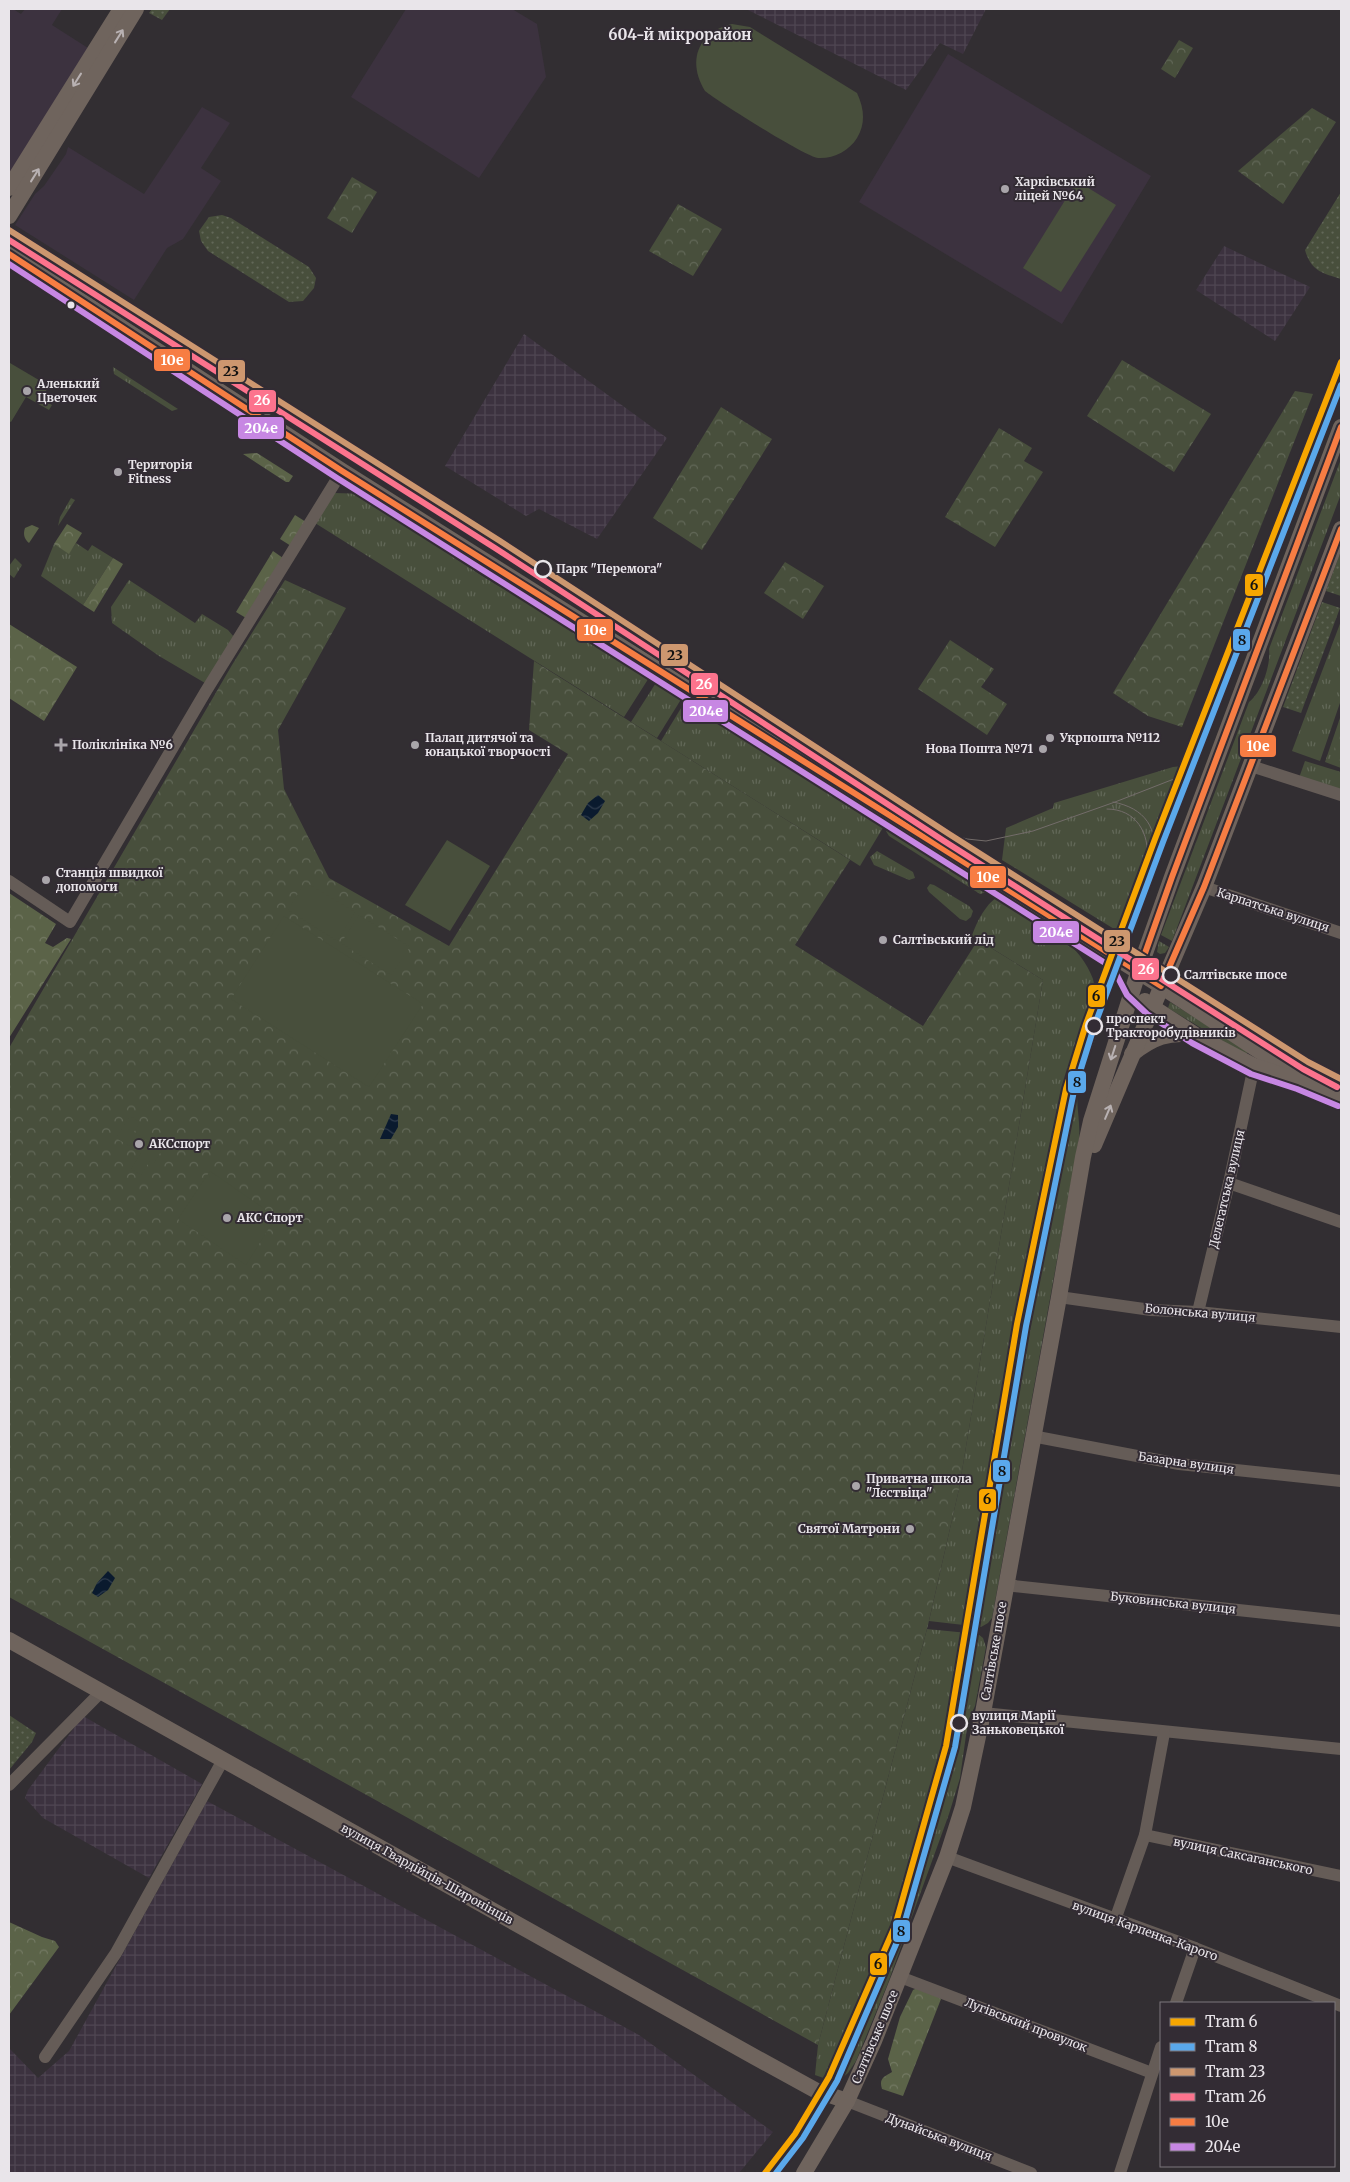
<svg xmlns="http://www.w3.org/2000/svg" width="1350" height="2182" font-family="Merriweather,serif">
<defs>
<pattern id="industrial-grid" width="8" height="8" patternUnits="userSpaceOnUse" patternTransform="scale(1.25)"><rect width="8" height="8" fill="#3c323f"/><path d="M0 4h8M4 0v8" fill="none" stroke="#4f4652"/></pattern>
<pattern id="grass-tufts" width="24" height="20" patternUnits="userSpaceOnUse" patternTransform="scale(1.25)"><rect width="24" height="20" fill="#484f3c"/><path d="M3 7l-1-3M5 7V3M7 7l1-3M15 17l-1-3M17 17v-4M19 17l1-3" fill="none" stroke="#626858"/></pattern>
<pattern id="forest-crowns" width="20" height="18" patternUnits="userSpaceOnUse" patternTransform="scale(1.25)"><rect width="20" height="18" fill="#5b6348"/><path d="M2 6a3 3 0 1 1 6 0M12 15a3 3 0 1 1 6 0" fill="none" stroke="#737963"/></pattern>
<pattern id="park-crowns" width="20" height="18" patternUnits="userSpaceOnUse" patternTransform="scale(1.25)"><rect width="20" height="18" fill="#484f3c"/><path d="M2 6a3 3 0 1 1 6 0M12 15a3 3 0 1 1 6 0" fill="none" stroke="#626858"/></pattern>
<pattern id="garden-dots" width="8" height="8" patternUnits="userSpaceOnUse" patternTransform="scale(1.25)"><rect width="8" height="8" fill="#484f3c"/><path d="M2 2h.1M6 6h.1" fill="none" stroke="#626858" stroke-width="1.8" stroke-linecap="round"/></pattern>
<pattern id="water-waves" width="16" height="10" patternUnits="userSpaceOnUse" patternTransform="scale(1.25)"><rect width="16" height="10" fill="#0a1a2e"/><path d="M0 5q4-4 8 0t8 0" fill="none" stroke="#2e3b4c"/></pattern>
</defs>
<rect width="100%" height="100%" fill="#322e32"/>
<g fill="#3c323f">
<polygon points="9,9 13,9 21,14 25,9 62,9 52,25 88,48 9,174"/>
<polygon points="406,9 512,9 537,24 546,77 479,178 351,97"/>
<polygon points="948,54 1151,176 1062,324 859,202"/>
<polygon points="202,107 230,123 201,168 221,181 183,239 167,248 134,300 15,225 35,194 44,186 66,154 68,147 144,194"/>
</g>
<g fill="url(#industrial-grid)">
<polygon points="746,9 986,9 963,54 940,43 906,90"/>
<polygon points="1224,246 1310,287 1275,341 1196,290"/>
<polygon points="524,334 667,438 597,539 539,509 526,516 445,466"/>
<polygon points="83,1716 202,1784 149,1878 43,1818 25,1798 28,1790"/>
<polygon points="207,1801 639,2035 773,2132 739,2173 9,2173 9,2048 38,2078 69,2051"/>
</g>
<g fill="url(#grass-tufts)">
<polygon points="113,367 178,409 172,411 114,374"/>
<path d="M1341 459V494L1172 941 1161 935 1249 702C1262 692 1271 665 1269 649Z"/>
<path d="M334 493 367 494 457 550 453 557C482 575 509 596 543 605L652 673 624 717 315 523Z"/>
<polygon points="71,498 75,500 58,526 60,517"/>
<polygon points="76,543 88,551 92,545 113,558 83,605 41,576 54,544 69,553"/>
<polygon points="15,558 22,565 14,578 9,574 9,566"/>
<polygon points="129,580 195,623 202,614 228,630 234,637 205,683 159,656 112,623 111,607"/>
<polygon points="1341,621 1341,700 1320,761 1292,751"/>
<polygon points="659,678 685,693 657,738 631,722"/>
<polygon points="689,695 887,821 860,866 661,741"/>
<polygon points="1341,715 1341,768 1325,762"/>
<polygon points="1305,761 1341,772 1341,792 1299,778"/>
<polygon points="1183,766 1119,932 1002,860 1006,828 1053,808 1054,803 1173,767"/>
<polygon points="889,827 894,827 985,886 987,892 980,894 889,836 886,831"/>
<polygon points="877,851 913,872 915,878 909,880 874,865 870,857"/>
<polygon points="930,884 934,885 969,906 973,911 971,917 966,921 960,919 929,892 927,888"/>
<path d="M1000 896C1032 915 1080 941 1093 979 1095 986 1095 994 1096 1001 1097 1008 1100 1017 1099 1024 1096 1045 1085 1062 1079 1082 1074 1100 1081 1120 1079 1139L992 1618 988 1623 981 1627 929 1621 959 1489 1043 980 972 936C976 923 987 901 1000 896Z"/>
<polygon points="1159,941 1169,947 1165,953 1160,954 1157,952"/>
<polygon points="1170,1002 1248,1051 1246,1055 1168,1008"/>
<polygon points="927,1629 978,1634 983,1638 986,1647 975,1706 968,1721 960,1778 949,1814 888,1983 856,2061 848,2073 841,2079 832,2081 815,2075 818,2045"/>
</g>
<g fill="url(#forest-crowns)">
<polygon points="257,453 293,476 289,482 286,482 243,454"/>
<polygon points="295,515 306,522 291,546 280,539"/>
<polygon points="67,524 82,533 69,554 54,544"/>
<path d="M32 525 39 528 29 543C24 539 23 534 25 528Z"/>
<polygon points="273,551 283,558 246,618 236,612"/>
<polygon points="113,558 123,564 94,612 83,605"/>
<polygon points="9,624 77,667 44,721 9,698"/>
<polygon points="9,893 56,924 45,943 53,947 67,938 71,939 9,1038"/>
<polygon points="9,1922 42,1937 55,1941 59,1947 9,2015"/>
<path d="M917 1988 937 1995 941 1999 903 2096 882 2089C879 2079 883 2077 892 2072L888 2059 900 2017 913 1990Z"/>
</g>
<g fill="url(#park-crowns)">
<polygon points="1179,40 1193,48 1175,78 1161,69"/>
<polygon points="1312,108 1336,122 1283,204 1238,171"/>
<polygon points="352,177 377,192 352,233 327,218"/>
<polygon points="678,204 722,229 693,276 649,251"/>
<polygon points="1122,360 1211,414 1174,472 1087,416"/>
<polygon points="1295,391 1313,394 1182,727 1148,716 1113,693"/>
<polygon points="721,407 772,439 702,550 653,518"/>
<polygon points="999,428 1032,448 1024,461 1043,472 995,547 945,517"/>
<polygon points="785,562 824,586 803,619 764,593"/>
<polygon points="285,580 346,608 278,730 284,789 329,878 449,946 568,754 529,730 534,661 850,860 795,945 923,1026 978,940 1043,980 959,1489 928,1625 818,2045 9,1597 9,1048 232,665"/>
<polygon points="950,640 994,669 981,687 1007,704 987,735 918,689"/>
<polygon points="1341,729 1341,761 1331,758"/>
</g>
<g fill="url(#garden-dots)">
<polygon points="152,9 170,9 162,20 149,13"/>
<path d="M1341 192V279C1322 273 1311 271 1305 250Z"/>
<polygon points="222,215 231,218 309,267 316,278 314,288 303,301 289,302 208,251 201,241 199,231 209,217"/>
<polygon points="1341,551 1341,596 1326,591"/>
<polygon points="1322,602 1340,608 1301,713 1283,707"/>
<polygon points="9,1715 36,1733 32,1742 9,1770"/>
</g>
<g fill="#484f3c">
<path d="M732 24 750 27 857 93C864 108 866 123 857 138 849 151 833 159 818 158 806 157 717 101 705 91 687 62 697 32 732 24Z"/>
<polygon points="1077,181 1116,205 1061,292 1023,268"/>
<polygon points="10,363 49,386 41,399 52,405 49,410 26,397 11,422 9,421"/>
<polygon points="447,840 490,866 450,931 405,905"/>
<polygon points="305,882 355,912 337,941 288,910"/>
<polygon points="359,915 410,947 391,975 341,943"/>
<polygon points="284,916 423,1004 369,1087 231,999"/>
<polygon points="130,1116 140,1122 134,1132 162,1150 154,1163 150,1161 141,1175 131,1169 141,1153 116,1138"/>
<polygon points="210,1171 276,1217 246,1265 178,1219"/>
</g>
<g fill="url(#water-waves)">
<polygon points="598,795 605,801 598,813 589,821 581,815 588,803"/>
<polygon points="391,1114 398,1115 398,1127 391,1139 380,1139"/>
<polygon points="108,1571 115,1578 108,1590 98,1597 92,1593 97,1583"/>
</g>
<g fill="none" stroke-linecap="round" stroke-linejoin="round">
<g stroke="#655c57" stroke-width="12">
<polyline points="1251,766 1341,795"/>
<polyline points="9,881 70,922 206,691 342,471"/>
<polyline points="1204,887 1341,933"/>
<polyline points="1229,1183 1341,1222"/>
<polyline points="1059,1297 1151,1310 1198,1312 1341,1327"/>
<polyline points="1198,1312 1229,1183 1254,1066"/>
<polyline points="1032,1436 1179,1464 1341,1481"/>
<polyline points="1005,1585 1341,1621"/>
<polyline points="983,1713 1341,1749"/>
<polyline points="9,1785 101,1692"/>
<polyline points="1145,1835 1341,1876"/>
<polyline points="947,1857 1195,1948 1341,2006"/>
<polyline points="1115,1920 1145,1835 1164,1733"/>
<polyline points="900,1977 1152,2073"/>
<polyline points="1176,2003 1195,1948"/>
<polyline points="45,2057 116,1953 223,1760"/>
<polyline points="847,2101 1031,2173"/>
<polyline points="1120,2173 1161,2047"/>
</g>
<g stroke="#6f645d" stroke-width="16">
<polyline points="9,188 121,9"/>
<polyline points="9,216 136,9"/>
<polyline points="9,254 342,471 1161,986 1273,1060 1300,1081"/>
<polyline points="1145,1001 1152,1007 1197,1036 1254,1066 1300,1081 1341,1098"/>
<path d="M1132 1054C1152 1038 1169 1031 1194 1035"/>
<polyline points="1094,1145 1204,887 1341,529"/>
<polyline points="9,1640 753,2056 815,2090 847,2101"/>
<polyline points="804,2173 847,2101 874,2041 947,1857 963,1807 983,1713 1059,1297 1083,1157 1091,1121 1138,973 1172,877 1341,427"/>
</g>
<g stroke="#736c6a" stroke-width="1">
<path d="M1113 802C1145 808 1159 828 1153 860"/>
<path d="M1107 809C1136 809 1150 833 1147 860"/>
<polyline points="949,834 967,839 986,841 1033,831 1115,802 1179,777 1189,768"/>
</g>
<g stroke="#332c34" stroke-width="10">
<g id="bus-1">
<polyline points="9,254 342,471 1161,986 1204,887 1341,529"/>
<polyline points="1138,973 1172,877 1341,427"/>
</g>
</g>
<g stroke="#332c34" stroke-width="10">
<polyline id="bus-2" points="9,264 337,478 1113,968 1127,995 1147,1014 1192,1043 1251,1074 1297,1089 1338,1106"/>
</g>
<use href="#bus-1" stroke="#f77d43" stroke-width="6"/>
<use href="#bus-2" stroke="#c787e3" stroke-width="6"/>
<g stroke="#332c34" stroke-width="10">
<polyline id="tram-1" points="765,2173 795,2134 829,2077 895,1926 946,1746 1017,1324 1066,1089 1086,1024 1155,839 1341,362"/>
</g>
<g stroke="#332c34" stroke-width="10">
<polyline id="tram-2" points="776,2173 803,2138 837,2081 903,1928 955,1747 1026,1326 1074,1091 1094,1027 1163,842 1341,385"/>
</g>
<g stroke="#332c34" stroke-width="10">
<polyline id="tram-3" points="9,230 500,541 949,834 1308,1062 1341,1079"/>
</g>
<g stroke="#332c34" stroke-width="10">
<polyline id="tram-4" points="9,240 495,548 944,841 1303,1069 1337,1087"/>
</g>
<use href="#tram-1" stroke="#f7a600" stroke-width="6"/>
<use href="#tram-2" stroke="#5aa8eb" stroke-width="6"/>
<use href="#tram-3" stroke="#cd976f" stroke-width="6"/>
<use href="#tram-4" stroke="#fc738d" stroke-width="6"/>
</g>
<defs><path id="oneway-shaft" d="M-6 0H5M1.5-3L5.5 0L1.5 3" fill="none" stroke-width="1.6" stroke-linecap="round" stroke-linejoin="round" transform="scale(1.25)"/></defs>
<g stroke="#b8b1b2">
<use href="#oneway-shaft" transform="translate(119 36) rotate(-58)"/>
<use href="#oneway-shaft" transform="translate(77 80) rotate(122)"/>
<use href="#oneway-shaft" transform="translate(35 175) rotate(-58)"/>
<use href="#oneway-shaft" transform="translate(1113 1053) rotate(108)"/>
<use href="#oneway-shaft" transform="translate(1108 1112) rotate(-67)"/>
</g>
<g fill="#a9a5aa" stroke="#332c34" stroke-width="2">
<circle cx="1005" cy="189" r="5"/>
<circle cx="27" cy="391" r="5"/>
<circle cx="118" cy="472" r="5"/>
<circle cx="1050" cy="738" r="5"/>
<path d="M58.5 737.5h5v5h5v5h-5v5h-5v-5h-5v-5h5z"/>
<circle cx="415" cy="745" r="5"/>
<circle cx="1043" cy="749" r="5"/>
<circle cx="46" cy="880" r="5"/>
<circle cx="883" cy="940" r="5"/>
<circle cx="139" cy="1144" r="5"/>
<circle cx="227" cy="1218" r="5"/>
<circle cx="856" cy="1486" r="5"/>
<circle cx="910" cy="1529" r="5"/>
</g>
<circle fill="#e9e5ea" stroke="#332c34" stroke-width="2" cx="71" cy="305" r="4.5"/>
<g fill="#332c34" stroke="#e9e5ea" stroke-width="2.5">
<circle cx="543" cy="569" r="8"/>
<circle cx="1171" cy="975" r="8"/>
<circle cx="1094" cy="1026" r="8"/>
<circle cx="959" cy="1723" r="8"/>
</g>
<g text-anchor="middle" stroke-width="4" stroke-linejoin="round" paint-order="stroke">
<g font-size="12" font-weight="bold" fill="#e9e5ea" stroke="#332c34" text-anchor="start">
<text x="1015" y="186">Харківський<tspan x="1015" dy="14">ліцей №64</tspan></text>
<text x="37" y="388">Аленький<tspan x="37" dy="14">Цветочек</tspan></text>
<text x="128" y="469">Територія<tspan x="128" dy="14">Fitness</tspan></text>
<text x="425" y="742">Палац дитячої та<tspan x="425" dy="14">юнацької творчості</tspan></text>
<text x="1060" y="742">Укрпошта №112</text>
<text x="72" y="749">Поліклініка №6</text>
<text x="1033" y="753" text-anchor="end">Нова Пошта №71</text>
<text x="56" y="877">Станція швидкої<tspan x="56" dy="14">допомоги</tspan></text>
<text x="893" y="944">Салтівський лід</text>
<text x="149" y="1148">АКСспорт</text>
<text x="237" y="1222">АКС Спорт</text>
<text x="866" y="1483">Приватна школа<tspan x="866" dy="14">"Лєствіца"</tspan></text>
<text x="900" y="1533" text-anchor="end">Святої Матрони</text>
</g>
<g font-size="12" font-weight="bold" fill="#e9e5ea" stroke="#332c34" text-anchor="start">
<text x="556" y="573">Парк "Перемога"</text>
<text x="1184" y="979">Салтівське шосе</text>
<text x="1106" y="1023">проспект<tspan x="1106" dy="14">Тракторобудівників</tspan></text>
<text x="972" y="1720">вулиця Марії<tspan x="972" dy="14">Заньковецької</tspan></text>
</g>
<g font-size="12" fill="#e9e5ea" stroke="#332c34">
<text transform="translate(1273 910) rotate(18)" y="4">Карпатська вулиця</text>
<text transform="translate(1227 1189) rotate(-77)" y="4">Делегатська вулиця</text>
<text transform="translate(1200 1313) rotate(5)" y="4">Болонська вулиця</text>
<text transform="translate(1186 1463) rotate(8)" y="4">Базарна вулиця</text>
<text transform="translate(1173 1603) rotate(6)" y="4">Буковинська вулиця</text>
<text transform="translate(994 1651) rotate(-80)" y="4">Салтівське шосе</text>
<text transform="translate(1243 1856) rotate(12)" y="4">вулиця Саксаганського</text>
<text transform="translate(427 1874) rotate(29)" y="4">вулиця Гвардійців-Широнінців</text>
<text transform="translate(1145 1931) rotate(20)" y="4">вулиця Карпенка-Карого</text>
<text transform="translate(1026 2025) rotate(21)" y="4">Лугівський провулок</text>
<text transform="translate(875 2037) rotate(-67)" y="4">Салтівське шосе</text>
<text transform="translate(939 2137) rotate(21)" y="4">Дунайська вулиця</text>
</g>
<g font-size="15" font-weight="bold" fill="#e9e5ea" stroke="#332c34">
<text x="680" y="40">604-й мікрорайон</text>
</g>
</g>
<g stroke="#332c34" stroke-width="2">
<rect x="153" y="348" width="38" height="24" rx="5" fill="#f77d43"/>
<rect x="217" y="359" width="29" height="24" rx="5" fill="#cd976f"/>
<rect x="248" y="389" width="29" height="24" rx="5" fill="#fc738d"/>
<rect x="237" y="416" width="48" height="24" rx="5" fill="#c787e3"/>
<rect x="1244" y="573" width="20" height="24" rx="5" fill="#f7a600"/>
<rect x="576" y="618" width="38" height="24" rx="5" fill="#f77d43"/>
<rect x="1232" y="628" width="19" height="24" rx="5" fill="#5aa8eb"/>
<rect x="660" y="643" width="29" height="24" rx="5" fill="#cd976f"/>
<rect x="690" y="672" width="29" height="24" rx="5" fill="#fc738d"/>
<rect x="682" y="699" width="47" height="24" rx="5" fill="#c787e3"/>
<rect x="1239" y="734" width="38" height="24" rx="5" fill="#f77d43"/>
<rect x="969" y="865" width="38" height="24" rx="5" fill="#f77d43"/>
<rect x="1032" y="920" width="48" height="24" rx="5" fill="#c787e3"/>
<rect x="1103" y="929" width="28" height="24" rx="5" fill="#cd976f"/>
<rect x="1131" y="957" width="29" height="24" rx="5" fill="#fc738d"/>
<rect x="1087" y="984" width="19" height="24" rx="5" fill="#f7a600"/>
<rect x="1067" y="1070" width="20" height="24" rx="5" fill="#5aa8eb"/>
<rect x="992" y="1459" width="19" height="24" rx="5" fill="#5aa8eb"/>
<rect x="978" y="1488" width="19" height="24" rx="5" fill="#f7a600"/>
<rect x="892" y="1919" width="19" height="24" rx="5" fill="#5aa8eb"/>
<rect x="869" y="1952" width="19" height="24" rx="5" fill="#f7a600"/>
</g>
<g font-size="14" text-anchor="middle" font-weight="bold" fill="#fff">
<text x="172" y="365">10е</text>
<text x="262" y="405">26</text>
<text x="261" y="433">204е</text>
<text x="595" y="635">10е</text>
<text x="704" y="689">26</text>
<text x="706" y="716">204е</text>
<text x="1258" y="751">10е</text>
<text x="988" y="882">10е</text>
<text x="1056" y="937">204е</text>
<text x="1146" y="974">26</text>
</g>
<g font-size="14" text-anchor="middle" font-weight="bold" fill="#111">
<text x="231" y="376">23</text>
<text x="1254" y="590">6</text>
<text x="1242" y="645">8</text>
<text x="675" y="660">23</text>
<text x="1117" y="946">23</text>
<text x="1096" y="1001">6</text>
<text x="1077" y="1087">8</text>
<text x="1002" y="1476">8</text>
<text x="987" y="1504">6</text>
<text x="901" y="1936">8</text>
<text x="878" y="1969">6</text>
</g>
<rect width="1350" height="2182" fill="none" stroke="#e9e5ea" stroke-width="20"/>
<rect x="1160" y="2002" width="175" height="165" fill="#332c34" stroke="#7c767d"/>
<rect x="1170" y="2018" width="25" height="8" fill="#f7a600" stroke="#7c767d"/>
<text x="1205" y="2027" font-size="15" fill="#e9e5ea">Tram 6</text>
<rect x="1170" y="2043" width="25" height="8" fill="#5aa8eb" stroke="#7c767d"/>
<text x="1205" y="2052" font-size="15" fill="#e9e5ea">Tram 8</text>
<rect x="1170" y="2068" width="25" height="8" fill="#cd976f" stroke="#7c767d"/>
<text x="1205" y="2077" font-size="15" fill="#e9e5ea">Tram 23</text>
<rect x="1170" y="2093" width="25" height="8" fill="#fc738d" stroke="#7c767d"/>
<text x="1205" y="2102" font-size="15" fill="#e9e5ea">Tram 26</text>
<rect x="1170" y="2118" width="25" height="8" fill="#f77d43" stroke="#7c767d"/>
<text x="1205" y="2127" font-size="15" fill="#e9e5ea">10е</text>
<rect x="1170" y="2143" width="25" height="8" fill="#c787e3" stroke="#7c767d"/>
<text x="1205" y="2152" font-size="15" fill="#e9e5ea">204е</text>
</svg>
